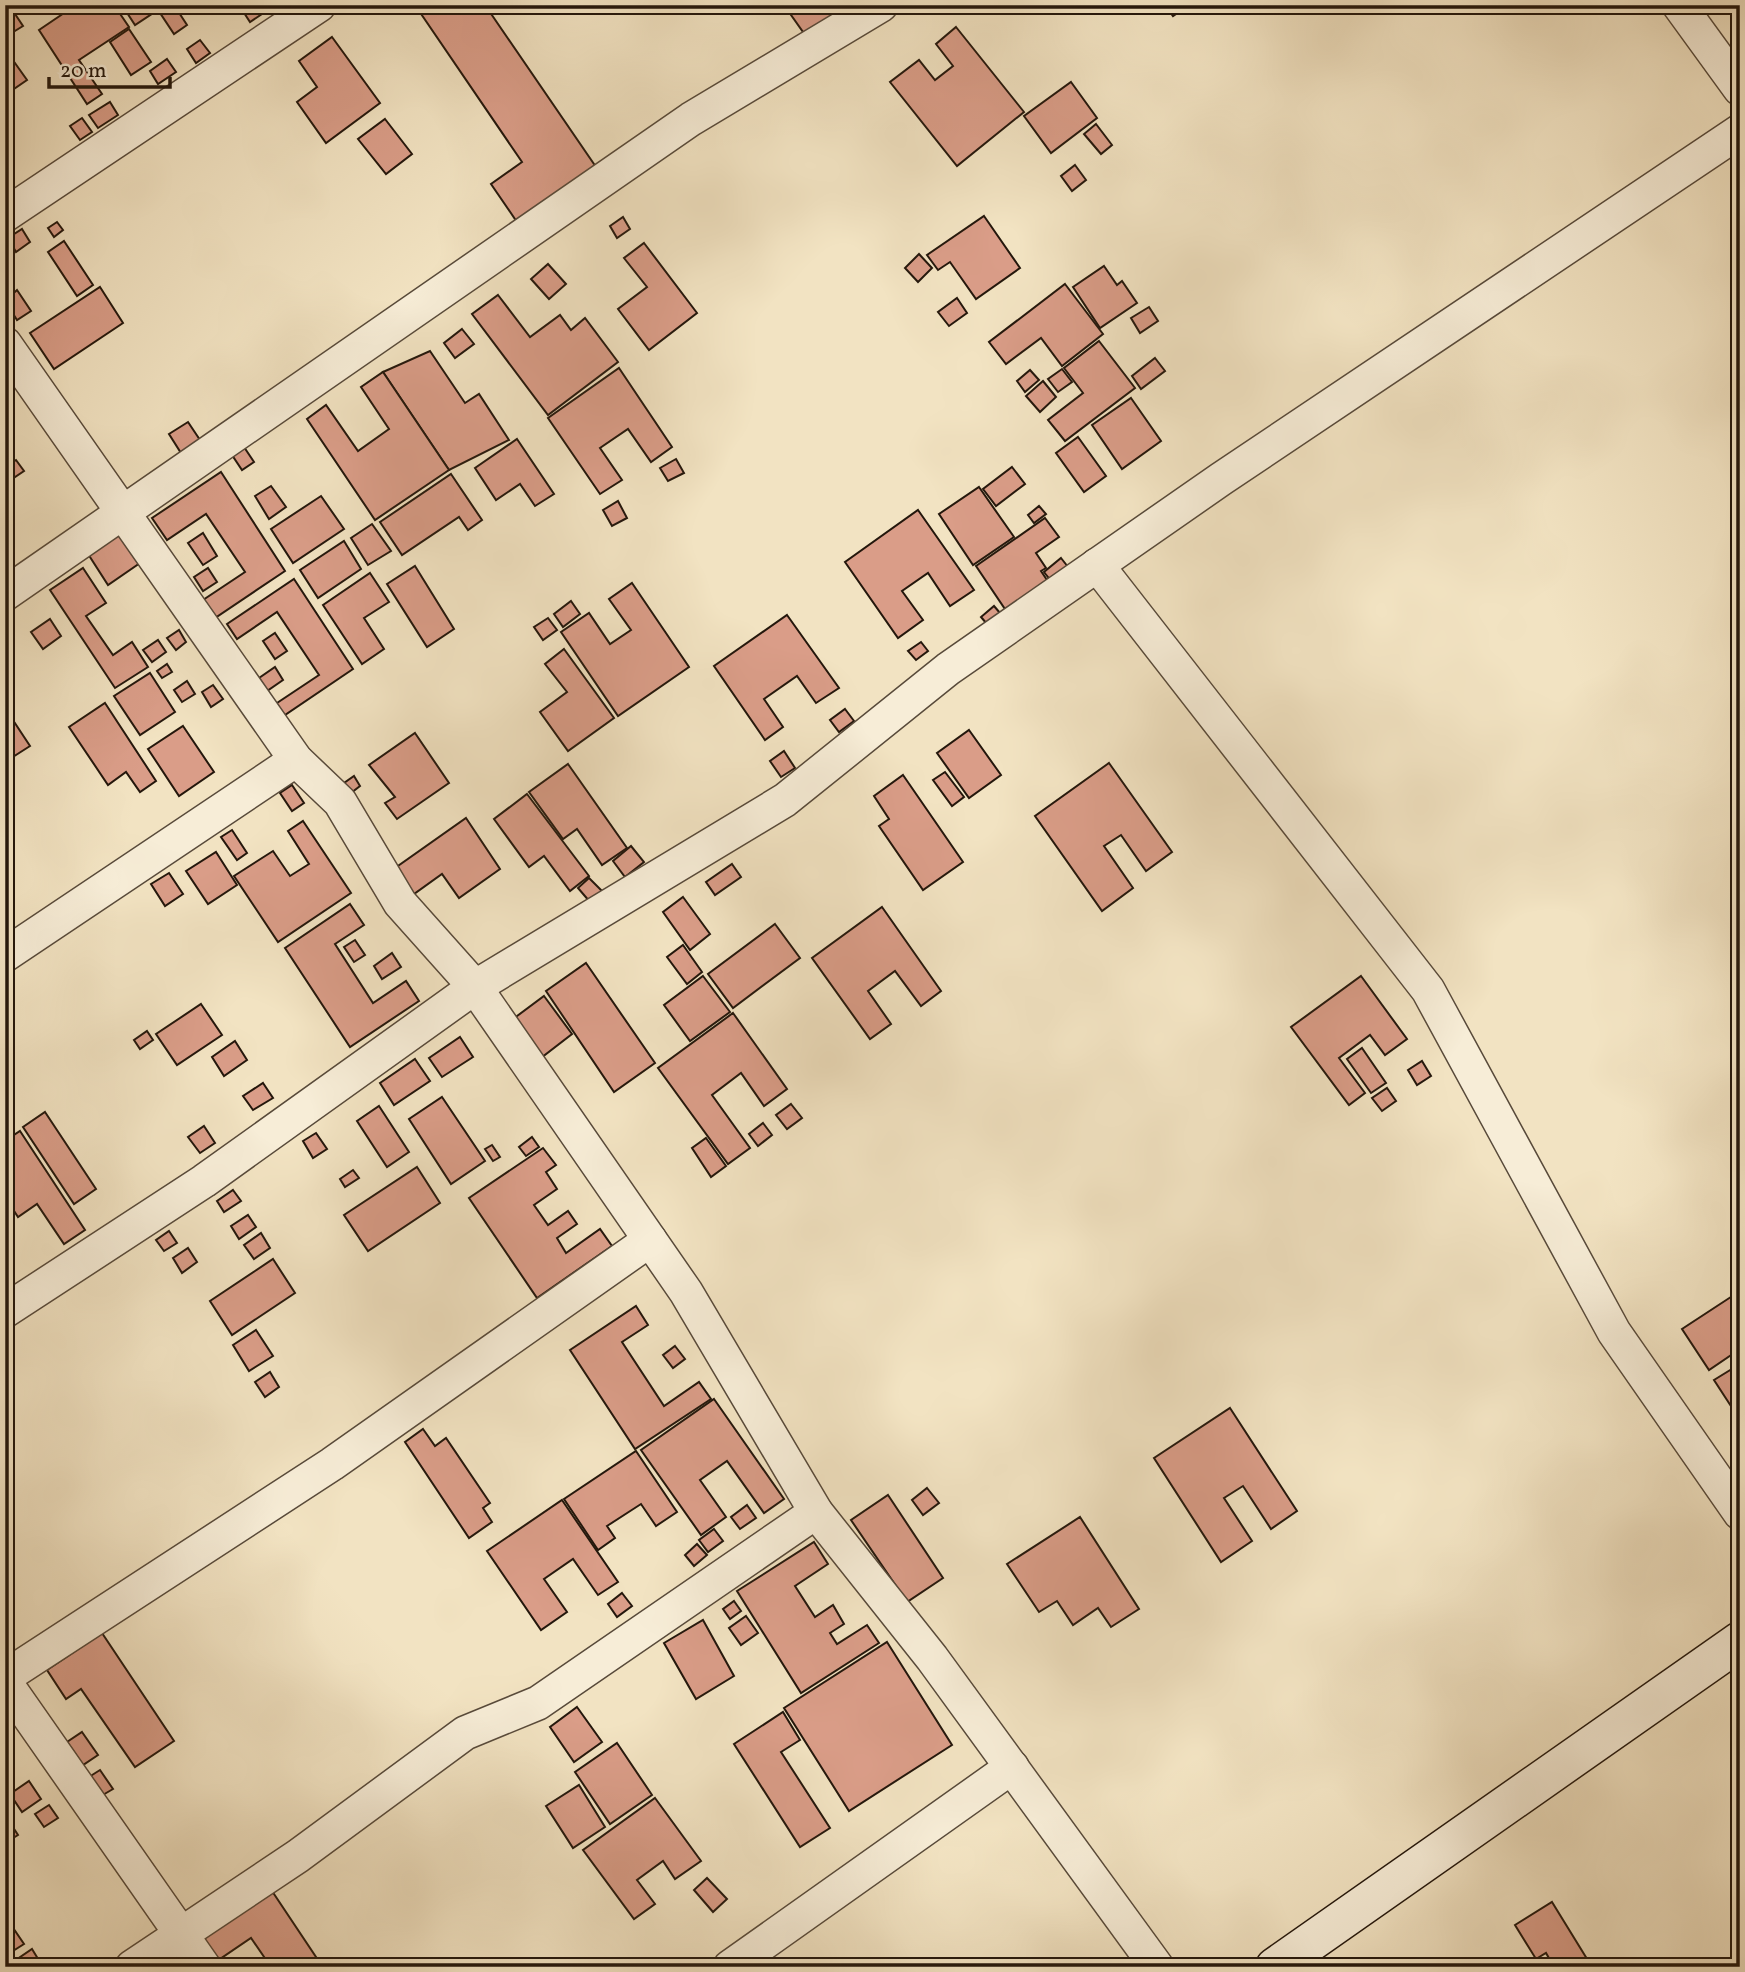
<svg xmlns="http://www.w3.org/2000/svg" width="1745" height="1972" font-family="Vollkorn,serif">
<rect width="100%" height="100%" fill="#f2e3c2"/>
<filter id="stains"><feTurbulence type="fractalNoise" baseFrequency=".00286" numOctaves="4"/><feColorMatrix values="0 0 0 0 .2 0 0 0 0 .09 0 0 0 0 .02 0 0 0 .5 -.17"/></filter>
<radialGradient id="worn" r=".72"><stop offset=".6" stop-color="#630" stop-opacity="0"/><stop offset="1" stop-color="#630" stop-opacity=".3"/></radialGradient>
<g fill="#da9d88" stroke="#24170c" stroke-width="2">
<polygon points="5,5 9,5 23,26 5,37"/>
<polygon points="76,5 114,5 129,27 79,60 102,94 87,104 39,30"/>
<polygon points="122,5 174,5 187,25 174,34 158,10 135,25"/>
<polygon points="239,5 256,5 262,14 250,22"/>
<polygon points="415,5 485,5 596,167 517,222 491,184 522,162"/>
<polygon points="784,5 840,5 845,12 808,39"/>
<polygon points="1165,5 1189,5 1173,16"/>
<polygon points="956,27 1024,112 957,166 890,82 919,60 935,80 953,66 936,44"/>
<polygon points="129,29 151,62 131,75 110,42"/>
<polygon points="332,37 380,103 326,143 297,102 317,87 299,61"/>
<polygon points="200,40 210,53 196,63 187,49"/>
<polygon points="5,49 27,80 5,95"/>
<polygon points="167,59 176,72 158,84 150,71"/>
<polygon points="1071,82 1097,118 1051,153 1024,116"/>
<polygon points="110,102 118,115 98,128 89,115"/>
<polygon points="82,118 92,132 80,140 70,126"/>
<polygon points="385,119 412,154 386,174 358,139"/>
<polygon points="1096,124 1112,145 1101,154 1084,134"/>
<polygon points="1075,165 1086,180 1072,191 1061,176"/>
<polygon points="984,216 1020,268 976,299 950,262 938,270 927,255"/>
<polygon points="623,217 630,229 617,238 610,226"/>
<polygon points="57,222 63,230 54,237 48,228"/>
<polygon points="22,229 30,242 16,252 8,238"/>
<polygon points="64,241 93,285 77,296 48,252"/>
<polygon points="644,243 697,313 649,350 618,309 647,287 624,258"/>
<polygon points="919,254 932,268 918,282 905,268"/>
<polygon points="548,264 566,284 549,299 531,279"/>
<polygon points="1104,266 1117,285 1122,281 1137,303 1100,328 1073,287"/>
<polygon points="1065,284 1103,334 1062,366 1041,338 1006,364 989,342"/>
<polygon points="100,287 123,323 54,369 30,333"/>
<polygon points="17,290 31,311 17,320 5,301"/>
<polygon points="498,295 530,337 560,315 571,330 585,318 618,362 548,415 472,314"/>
<polygon points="957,298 967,313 949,326 938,312"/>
<polygon points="1149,307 1158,321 1140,333 1131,318"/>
<polygon points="462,329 474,344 455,358 444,343"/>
<polygon points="1099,341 1135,388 1065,441 1048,420 1083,393 1064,368"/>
<polygon points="430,351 465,403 479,394 509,440 449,470 383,372"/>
<polygon points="1155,358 1165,371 1141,389 1132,376"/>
<polygon points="619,368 672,447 651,462 628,429 600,448 622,480 600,494 548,418"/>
<polygon points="1062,369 1072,382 1058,392 1048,379"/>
<polygon points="1030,370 1039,380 1025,392 1017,381"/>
<polygon points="383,372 449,470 375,520 307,419 326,405 358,451 389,429 361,387"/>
<polygon points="1043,381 1056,397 1040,412 1026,396"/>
<polygon points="1131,398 1161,441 1122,469 1092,425"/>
<polygon points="188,422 200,440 181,453 169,434"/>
<polygon points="1078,437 1106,476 1084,492 1056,453"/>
<polygon points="517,439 554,494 535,506 520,484 496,500 475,468"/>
<polygon points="244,447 254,462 242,470 232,455"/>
<polygon points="676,459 684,473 668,481 660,468"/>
<polygon points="16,460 24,471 12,479 5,467"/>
<polygon points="1012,467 1025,484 996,506 983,489"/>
<polygon points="221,472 285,571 215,618 203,600 245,572 206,514 167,540 152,518"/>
<polygon points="451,474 482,520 468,530 459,517 402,555 380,522"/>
<polygon points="271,486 286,507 269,519 255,496"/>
<polygon points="979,487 1014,537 973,565 939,514"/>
<polygon points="5,490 13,501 5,506"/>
<polygon points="321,496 344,529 293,563 271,529"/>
<polygon points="618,501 627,518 612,526 603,510"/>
<polygon points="1039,506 1046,514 1034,523 1028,515"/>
<polygon points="918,510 974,590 950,606 928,573 902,591 923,620 898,638 845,562"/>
<polygon points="1045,518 1059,537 1036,553 1046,568 1041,571 1049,583 1007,612 976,566"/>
<polygon points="113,521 140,563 108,585 81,543"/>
<polygon points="372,524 391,551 368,565 351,538"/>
<polygon points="203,533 217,556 203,565 188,543"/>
<polygon points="344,541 361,569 318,598 300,570"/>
<polygon points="1061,558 1072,572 1055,586 1044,572"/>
<polygon points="415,566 454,629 427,647 387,584"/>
<polygon points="83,568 106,603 86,616 113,655 132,642 148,667 115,688 50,590"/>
<polygon points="208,568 217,582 203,591 194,577"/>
<polygon points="370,573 389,602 364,618 384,649 362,664 323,605"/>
<polygon points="294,579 353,669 279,719 271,707 319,675 277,612 237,639 227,624"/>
<polygon points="632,583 689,667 618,716 561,632 589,613 610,644 631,630 609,599"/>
<polygon points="571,601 580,614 563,627 554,614"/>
<polygon points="994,606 1006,620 993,631 981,617"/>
<polygon points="787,615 839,688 816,703 797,676 764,699 783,727 765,740 714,666"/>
<polygon points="548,618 557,630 543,640 534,627"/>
<polygon points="50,619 61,636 43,649 31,632"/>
<polygon points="179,630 186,642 176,650 167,638"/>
<polygon points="275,633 287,651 275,659 263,641"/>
<polygon points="158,640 166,652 152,662 143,650"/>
<polygon points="921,642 928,651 916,660 908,651"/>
<polygon points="564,649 614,718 568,751 540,712 567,692 545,664"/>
<polygon points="167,664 172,672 162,678 157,671"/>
<polygon points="275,667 283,680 267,691 259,678"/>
<polygon points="150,673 175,712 140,735 114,696"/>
<polygon points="187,681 195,694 182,702 174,690"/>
<polygon points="213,685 223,699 211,707 202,692"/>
<polygon points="105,703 156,781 140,792 126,772 108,785 69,727"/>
<polygon points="5,708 30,746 5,762"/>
<polygon points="845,709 854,721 839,732 830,720"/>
<polygon points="183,726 214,772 179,796 148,749"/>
<polygon points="969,730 1001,775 969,798 937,753"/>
<polygon points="415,733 449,783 397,819 385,803 395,797 369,765"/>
<polygon points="784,751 795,768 781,777 770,761"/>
<polygon points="1109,763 1172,852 1146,871 1121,835 1104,846 1133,888 1102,911 1035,816"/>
<polygon points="568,764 627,848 602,865 577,829 563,839 529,792"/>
<polygon points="945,772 964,797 952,806 933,780"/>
<polygon points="903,775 963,862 923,890 879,826 889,819 874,796"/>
<polygon points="354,776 360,786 351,793 344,783"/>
<polygon points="292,785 304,803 292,811 280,793"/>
<polygon points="527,794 589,876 570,891 544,856 529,867 494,819"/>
<polygon points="466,818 500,869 459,898 442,874 407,899 388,873"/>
<polygon points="303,821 351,893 278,942 234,876 273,851 290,876 309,864 288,831"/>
<polygon points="232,830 247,853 237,860 221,837"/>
<polygon points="631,846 644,862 625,877 613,861"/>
<polygon points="216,852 237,885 208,904 186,871"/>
<polygon points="732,864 741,877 715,895 706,882"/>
<polygon points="169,873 183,894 165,906 151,884"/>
<polygon points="589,878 602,891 590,902 578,888"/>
<polygon points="683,897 710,934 690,950 663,912"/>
<polygon points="350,904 364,925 335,944 373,1003 406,981 419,1001 350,1047 285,948"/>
<polygon points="882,907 941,991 921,1006 895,971 868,991 891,1024 870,1039 812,958"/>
<polygon points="775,924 800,958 733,1008 708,974"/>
<polygon points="355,940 365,955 354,962 344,947"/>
<polygon points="683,945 702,972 687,984 667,957"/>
<polygon points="392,953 401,967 382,979 374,966"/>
<polygon points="586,963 655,1063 614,1092 546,991"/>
<polygon points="703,976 730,1012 690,1041 664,1005"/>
<polygon points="1361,976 1407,1039 1385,1055 1370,1035 1339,1058 1365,1093 1349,1105 1291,1027"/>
<polygon points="544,996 572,1034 537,1061 509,1022"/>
<polygon points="201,1004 222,1035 177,1065 156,1034"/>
<polygon points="733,1013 787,1089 764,1106 741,1073 712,1095 750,1148 728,1164 658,1068"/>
<polygon points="147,1031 153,1040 140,1049 134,1040"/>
<polygon points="460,1037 473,1057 442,1077 429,1058"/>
<polygon points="235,1041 247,1060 224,1076 212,1057"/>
<polygon points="1362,1048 1386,1083 1371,1093 1347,1059"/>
<polygon points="415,1059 430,1081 394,1105 380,1083"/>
<polygon points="1422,1061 1431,1076 1417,1085 1408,1070"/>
<polygon points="263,1083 273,1098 253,1110 243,1096"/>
<polygon points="1387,1088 1396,1101 1382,1111 1372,1098"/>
<polygon points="442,1097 485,1161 451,1184 409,1119"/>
<polygon points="791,1104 802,1118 787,1129 776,1115"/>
<polygon points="379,1106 409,1152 387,1167 357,1121"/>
<polygon points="45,1112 96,1189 74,1204 23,1127"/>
<polygon points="763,1123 772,1135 758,1146 749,1134"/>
<polygon points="204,1126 215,1143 200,1153 188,1137"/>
<polygon points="20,1131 85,1230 64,1244 37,1204 18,1217 5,1197 5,1141"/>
<polygon points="316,1133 327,1149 313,1158 303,1141"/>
<polygon points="532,1137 539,1147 526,1156 519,1147"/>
<polygon points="706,1138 726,1166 711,1177 692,1148"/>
<polygon points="492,1145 500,1157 493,1161 485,1149"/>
<polygon points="543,1148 556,1165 546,1172 557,1189 534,1205 548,1225 568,1211 577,1224 557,1238 566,1253 600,1229 612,1246 537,1298 469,1198"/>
<polygon points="417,1167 440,1203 368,1251 344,1215"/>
<polygon points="353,1170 359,1178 345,1187 340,1179"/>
<polygon points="233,1190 241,1201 224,1212 217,1201"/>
<polygon points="248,1215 256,1227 239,1239 231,1226"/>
<polygon points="169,1231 177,1243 164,1251 156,1240"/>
<polygon points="261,1233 270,1248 254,1259 244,1245"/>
<polygon points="188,1248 197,1262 182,1273 173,1258"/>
<polygon points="273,1259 295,1293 232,1335 210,1301"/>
<polygon points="1740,1291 1740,1349 1709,1370 1682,1329"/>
<polygon points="636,1306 648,1325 622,1342 664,1406 699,1382 711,1399 635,1449 570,1350"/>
<polygon points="256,1330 273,1356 249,1371 233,1345"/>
<polygon points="675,1346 685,1359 673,1368 663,1355"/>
<polygon points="1740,1364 1740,1420 1714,1380"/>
<polygon points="270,1372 279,1387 265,1397 255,1382"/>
<polygon points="714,1399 784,1499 764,1513 727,1461 700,1480 726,1517 701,1535 641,1450"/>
<polygon points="1230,1408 1297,1511 1271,1529 1243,1486 1224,1498 1252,1541 1221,1562 1154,1458"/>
<polygon points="423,1429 435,1446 446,1438 490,1503 483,1508 492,1522 469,1538 405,1442"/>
<polygon points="636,1451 677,1512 656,1526 641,1504 607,1526 615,1538 598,1550 564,1499"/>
<polygon points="927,1488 939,1503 923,1515 912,1500"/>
<polygon points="888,1495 943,1578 907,1602 851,1520"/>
<polygon points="562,1500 618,1582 598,1595 573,1559 544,1579 567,1612 541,1630 487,1551"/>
<polygon points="747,1505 756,1518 740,1529 731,1517"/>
<polygon points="1080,1517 1139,1609 1111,1627 1098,1608 1073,1625 1057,1601 1039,1612 1007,1564"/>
<polygon points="714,1529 723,1541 708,1552 699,1540"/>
<polygon points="814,1542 828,1564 795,1586 815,1617 833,1605 844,1624 830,1633 837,1644 867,1625 879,1643 801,1693 737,1591"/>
<polygon points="697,1544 707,1555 694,1566 685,1555"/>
<polygon points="622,1593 632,1606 617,1617 608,1604"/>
<polygon points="734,1601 741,1611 730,1619 723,1609"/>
<polygon points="746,1616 758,1633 741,1645 729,1628"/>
<polygon points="703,1620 734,1676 696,1699 664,1643"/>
<polygon points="102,1633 174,1741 135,1767 81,1689 66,1699 47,1670"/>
<polygon points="887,1642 952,1745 849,1811 784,1708"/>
<polygon points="577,1707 602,1742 574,1762 550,1727"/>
<polygon points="783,1712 800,1740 781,1752 830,1828 800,1847 734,1744"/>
<polygon points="82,1732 98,1755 83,1765 67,1742"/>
<polygon points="617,1743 652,1795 610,1824 575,1772"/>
<polygon points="100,1770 113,1789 101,1796 89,1777"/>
<polygon points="29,1781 41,1799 22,1812 10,1794"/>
<polygon points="579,1785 605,1827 573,1848 546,1806"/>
<polygon points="655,1798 701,1861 675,1879 663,1861 637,1880 655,1904 634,1919 583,1850"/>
<polygon points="49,1805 58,1818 44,1827 35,1814"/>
<polygon points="5,1815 18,1835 5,1843"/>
<polygon points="707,1878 727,1899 713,1912 694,1890"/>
<polygon points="272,1891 318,1960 307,1967 271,1967 251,1938 211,1965 196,1941"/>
<polygon points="1552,1902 1592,1967 1554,1967 1546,1953 1536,1959 1515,1925"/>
<polygon points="5,1916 24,1944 5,1956"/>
<polygon points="32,1949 43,1967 12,1967 10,1964"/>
</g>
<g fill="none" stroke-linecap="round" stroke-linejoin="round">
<g stroke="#584a3a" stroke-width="36">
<g id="street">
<polyline points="1679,5 1740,89"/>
<polyline points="5,215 319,5"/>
<polyline points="5,344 296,760 340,802 400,903 475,987 686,1292 816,1512 932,1658 1157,1967"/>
<polyline points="1097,565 1428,990 1614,1332 1740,1513"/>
<polyline points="5,594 691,119 881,5"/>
<polyline points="5,955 296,760"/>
<polyline points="5,1311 204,1181 475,987 785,800 948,669 1221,479 1740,131"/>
<polyline points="5,1677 332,1464 650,1240"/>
<polyline points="5,1682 204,1967"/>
<polyline points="132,1967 298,1856 465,1733 538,1703 816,1512"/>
<polyline points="730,1967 1012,1767"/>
</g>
</g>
<g stroke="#24170c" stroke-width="41">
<polyline id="secondary" points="1275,1967 1740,1641"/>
</g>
<use href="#street" stroke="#f7edd7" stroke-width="33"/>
<use href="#secondary" stroke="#f7edd7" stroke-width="38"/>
</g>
<rect width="1745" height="1972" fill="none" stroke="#f2e3c2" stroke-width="28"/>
<rect x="7" y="7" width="1731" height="1958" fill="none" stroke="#24170c" stroke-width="3.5"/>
<rect x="14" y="14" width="1717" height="1944" fill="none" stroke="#24170c" stroke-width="2"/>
<path d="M49 77v10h121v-10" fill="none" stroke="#24170c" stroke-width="3.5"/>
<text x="60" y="77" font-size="21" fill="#24170c" stroke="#f7edd7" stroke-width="5" paint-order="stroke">20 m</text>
<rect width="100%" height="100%" filter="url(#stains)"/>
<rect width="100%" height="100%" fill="url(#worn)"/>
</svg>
